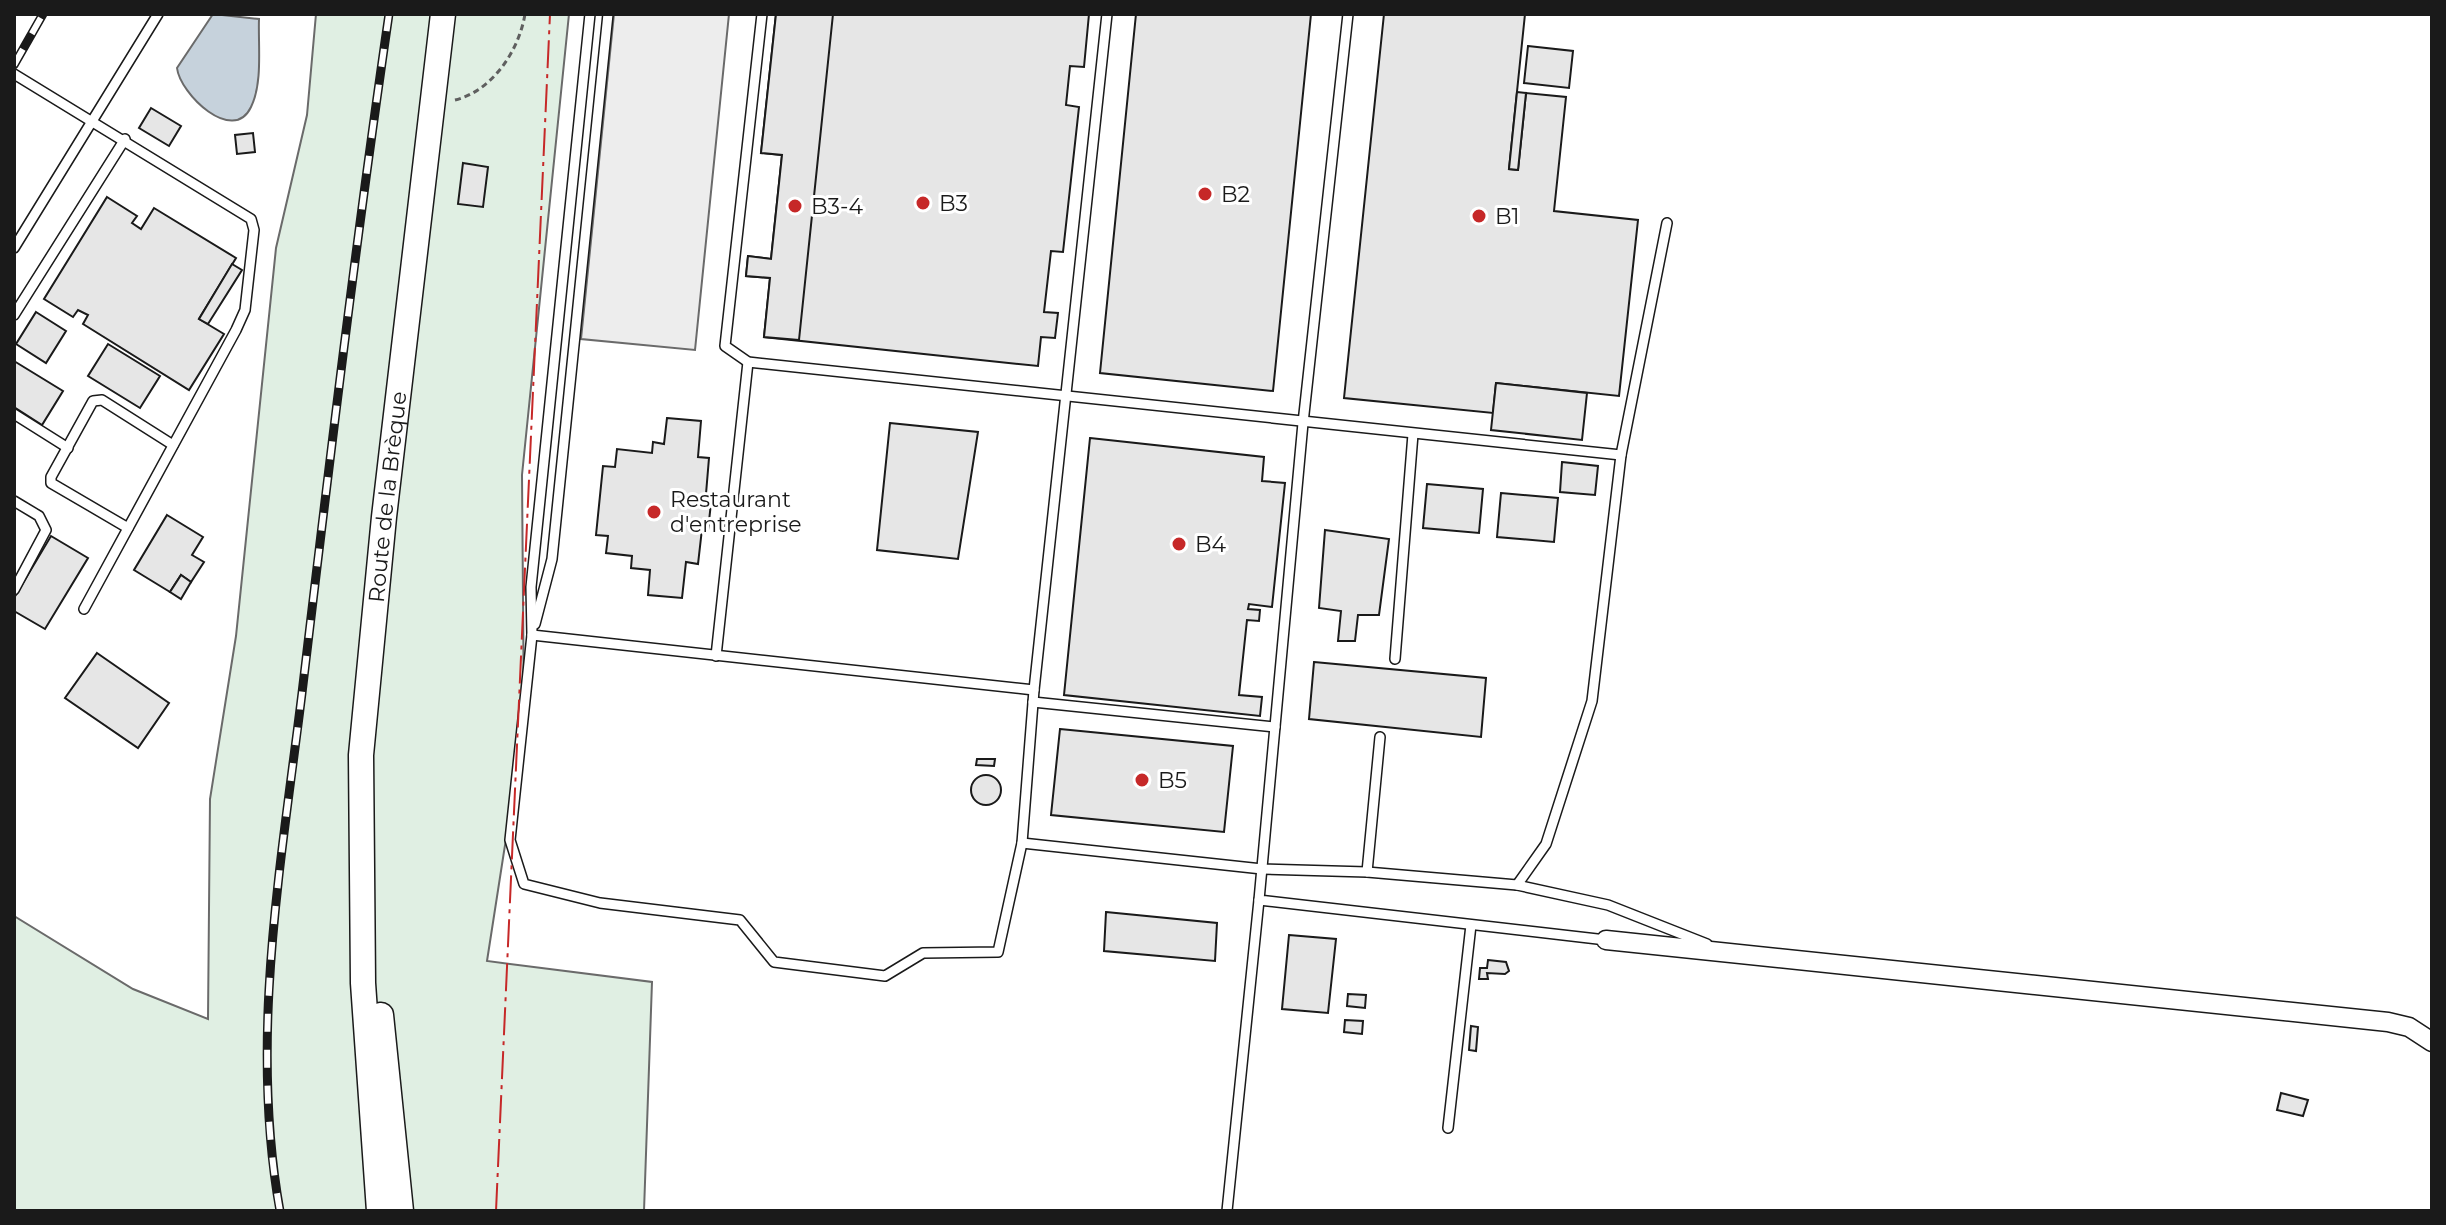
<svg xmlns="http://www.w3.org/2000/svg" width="2446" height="1225" font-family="Montserrat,sans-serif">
<rect width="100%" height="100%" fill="#fff"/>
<polygon fill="#e0efe3" stroke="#6a6a6a" stroke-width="2" points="316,14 569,14 522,475 524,723 487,961 652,982 644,1211 14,1211 14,916 133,989 208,1019 210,799 236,636 276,248 307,115"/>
<polygon fill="#ededed" stroke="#6a6a6a" stroke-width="2" points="614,14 729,14 695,350 581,339"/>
<path fill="#c6d2dc" stroke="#6a6a6a" stroke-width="2" d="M213 14 259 19C258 45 263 83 251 107 233 145 180 94 177 68Z"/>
<g fill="#e6e6e6" stroke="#1a1a1a" stroke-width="2">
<polygon points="776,14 1089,14 1084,67 1070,66 1066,105 1079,107 1063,252 1051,251 1044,312 1058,313 1055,338 1041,337 1038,366 764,337 770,278 746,276 748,256 771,259 782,155 761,153"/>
<polygon points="776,14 833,14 799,340 764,337 770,278 746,276 748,256 771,259 782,155 761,153"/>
<polygon points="1136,14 1311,14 1273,391 1100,373"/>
<polygon points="1384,14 1525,14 1509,169 1518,170 1526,93 1566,97 1554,211 1638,220 1619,396 1496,383 1493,413 1344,398"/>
<polygon points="1528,46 1573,51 1569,88 1524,83"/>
<polygon points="1517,92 1526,93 1518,170 1509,169"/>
<polygon points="151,108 181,126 169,146 139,128"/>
<polygon points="253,133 255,152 237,154 235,135"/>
<polygon points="463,163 488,167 483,207 458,204"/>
<polygon points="107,197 137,216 132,223 141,229 154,208 236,258 199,319 224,334 189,390 83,324 88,315 78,310 73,317 44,299"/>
<polygon points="232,264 242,270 208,324 199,319"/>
<polygon points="36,312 66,331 46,363 16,344"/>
<polygon points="108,344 160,376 140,408 88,376"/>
<polygon points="14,361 63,391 42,425 14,407"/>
<polygon points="1496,383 1587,393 1582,440 1491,430"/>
<polygon points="667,418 701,421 698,457 709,458 706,494 712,494 708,530 702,529 698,564 686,562 682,598 648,595 650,570 631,568 632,556 606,553 608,536 596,535 603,466 615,467 617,449 652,453 653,442 664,444"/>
<polygon points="890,423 978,432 958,559 877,550"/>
<polygon points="1090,438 1264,457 1262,481 1285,483 1272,607 1249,604 1248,609 1260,610 1259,621 1247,620 1239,695 1262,697 1260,716 1064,695"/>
<polygon points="1562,462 1598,466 1595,495 1560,492"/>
<polygon points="1427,484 1483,489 1479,533 1423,528"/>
<polygon points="1501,493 1558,498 1554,542 1497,537"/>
<polygon points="167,515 203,537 192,555 204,562 191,582 181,575 170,592 134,570"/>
<polygon points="1325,530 1389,539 1379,615 1358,615 1355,641 1338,641 1341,611 1319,608"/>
<polygon points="51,536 88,558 45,629 14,611 14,598"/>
<polygon points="181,575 191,582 181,599 170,592"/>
<polygon points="97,653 169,703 138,748 65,698"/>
<polygon points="1314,662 1486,678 1481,737 1309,719"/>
<polygon points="1060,729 1233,746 1224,832 1051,815"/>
<polygon points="977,759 995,759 994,766 976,765"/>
<circle cx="986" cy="790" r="15"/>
<polygon points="1106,912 1217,923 1215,961 1104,951"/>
<polygon points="1289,935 1336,939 1328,1013 1282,1009"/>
<polygon points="1488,960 1506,962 1509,971 1505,974 1487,973 1488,979 1479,979 1480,968 1487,968"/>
<polygon points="1348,994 1366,995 1365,1008 1347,1006"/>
<polygon points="1345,1020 1363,1021 1362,1034 1344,1032"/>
<polygon points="1471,1026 1478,1027 1476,1051 1469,1050"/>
<polygon points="2281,1093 2308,1100 2303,1116 2277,1110"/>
</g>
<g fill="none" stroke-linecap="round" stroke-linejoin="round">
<g stroke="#1a1a1a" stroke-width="12">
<g id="lane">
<polyline points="590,14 531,587 532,635 510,840 524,884 600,903 740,920 774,962 885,976 923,953 998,952 1022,843 1034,690 1107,14"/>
<polyline points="762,14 725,346 748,362 1621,455"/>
<polyline points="1348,14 1303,423 1259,900 1606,940"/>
<polyline points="14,74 251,219 254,230 245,310 236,330 84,609"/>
<polyline points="14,248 158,14"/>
<polyline points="14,315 125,139"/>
<polyline points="14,414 68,448"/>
<polyline points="14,501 39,516 46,530 14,590"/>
<polyline points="128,528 51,483 51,477 93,401 102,400 173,445"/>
<polyline points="535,624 552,559 608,14"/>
<polyline points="532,635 1034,690"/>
<polyline points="716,656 748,362"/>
<polyline points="1395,659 1413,434"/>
<polyline points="1033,702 1275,727"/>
<polyline points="1022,843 1262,869 1367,872 1517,885 1608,905 1707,944"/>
<polyline points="1367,872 1380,737"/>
<polyline points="1517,885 1546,844 1592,701 1621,455 1667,223"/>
<polyline points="1448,1128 1471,925"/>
<polyline points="1227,1211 1259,900"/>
</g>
</g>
<g stroke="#1a1a1a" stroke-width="21">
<polyline id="street" points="1606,940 2388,1022 2409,1027 2432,1042"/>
</g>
<g stroke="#1a1a1a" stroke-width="27">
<g id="secondary">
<polyline points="381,1015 401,1211"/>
<path id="s1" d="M379 1211 363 983 361 755 384 517 443 14"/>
</g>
</g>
<path stroke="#5f5f5f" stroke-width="3" stroke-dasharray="6 4" stroke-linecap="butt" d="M455 100C492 91 519 51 525 14"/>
<use href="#lane" stroke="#fff" stroke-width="9"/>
<use href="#street" stroke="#fff" stroke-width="18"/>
<use href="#secondary" stroke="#fff" stroke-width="24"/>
<g stroke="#1a1a1a" stroke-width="9">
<g id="rail">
<polyline points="14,65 43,14"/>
<path d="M280 1211C249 1039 281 865 302 693 329 466 356 240 389 14"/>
</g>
</g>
<use href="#rail" stroke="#fff" stroke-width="6" stroke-dasharray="18" stroke-linecap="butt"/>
<polyline stroke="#c62828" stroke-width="2" stroke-dasharray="28 6 4 6" stroke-linecap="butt" points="496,1211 550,14"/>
</g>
<g fill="#c62828" stroke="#fff" stroke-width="3">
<circle cx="1205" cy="194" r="8"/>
<circle cx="923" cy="203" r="8"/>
<circle cx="795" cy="206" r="8"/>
<circle cx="1479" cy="216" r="8"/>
<circle cx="654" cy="512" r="8"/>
<circle cx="1179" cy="544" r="8"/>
<circle cx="1142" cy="780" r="8"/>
</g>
<g text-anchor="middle" stroke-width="6" stroke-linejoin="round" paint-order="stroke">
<g font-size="22" fill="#1a1a1a" stroke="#fff" text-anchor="start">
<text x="1221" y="202">B2</text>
<text x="939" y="211">B3</text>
<text x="811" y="214">B3-4</text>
<text x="1495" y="224">B1</text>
<text x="670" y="507">Restaurant<tspan x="670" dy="25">d'entreprise</tspan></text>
<text x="1195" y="552">B4</text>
<text x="1158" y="788">B5</text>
</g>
<g font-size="22" fill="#1a1a1a" stroke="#fff">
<text dy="8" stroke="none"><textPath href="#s1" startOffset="716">Route de la Brèque</textPath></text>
</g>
</g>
<rect width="2446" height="1225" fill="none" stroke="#1a1a1a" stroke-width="32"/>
</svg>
